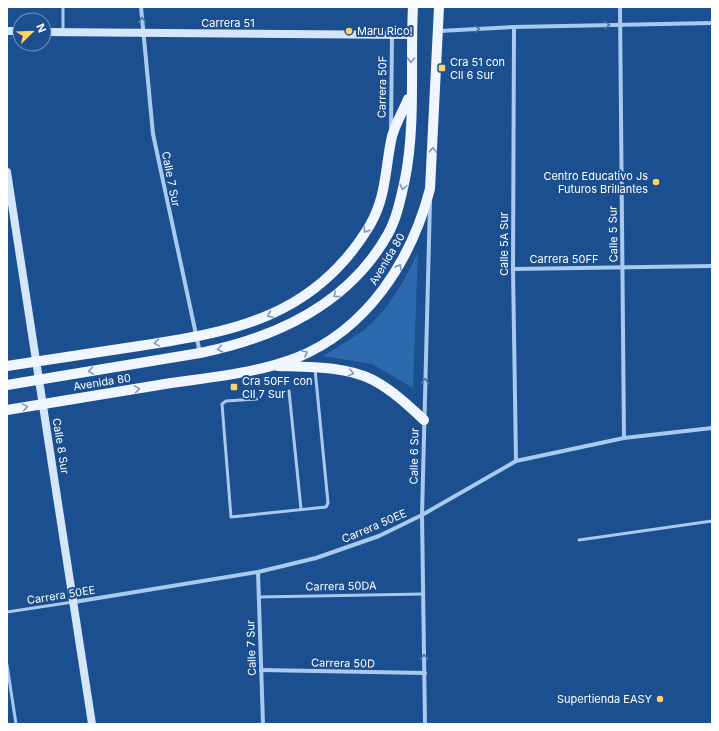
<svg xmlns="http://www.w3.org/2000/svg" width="719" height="731" font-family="Inter,sans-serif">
<rect width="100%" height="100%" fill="#1b4f8f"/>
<path fill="#2e69ad" d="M418 252 413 388 372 364 323 356C340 345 361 335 375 320 394 300 406 277 418 252Z"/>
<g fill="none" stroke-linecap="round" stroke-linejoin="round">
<g stroke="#a9c9ee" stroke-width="3">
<polyline points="63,7 63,31"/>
<polyline points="289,391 301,509"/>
<polyline points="257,399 226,401 222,404 231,517 326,507 328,503 315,369"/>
<polyline points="579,540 712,521"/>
<polyline points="259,597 423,594"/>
<polyline points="7,612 73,602"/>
<polyline points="7,665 16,724"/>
</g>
<g stroke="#a9c9ee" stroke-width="4">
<polyline points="141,7 153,134 200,353"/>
<polyline points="620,7 624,438"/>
<polyline points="514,27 513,269 516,461"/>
<polyline points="439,31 514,27 712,23"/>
<polyline points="391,129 392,35"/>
<polyline points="513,269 712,266"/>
<polyline points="258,572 263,724"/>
<polyline points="74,602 258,572 316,558 379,536 422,515 516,461 624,438 712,428"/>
<polyline points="261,670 425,673"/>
<polyline points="425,724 422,515 430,202"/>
</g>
<g stroke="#d6e6fa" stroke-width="8">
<polyline points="7,31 20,31"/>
<polyline points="44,32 412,35"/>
<polyline points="7,172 92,724"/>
</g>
<g stroke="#f0f6ff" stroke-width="10">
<path d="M7 366C51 359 95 353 139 346 235 332 316 316 370 225 386 197 385 171 391 141 393 127 403 112 408 99"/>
<path d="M278 366C309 367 345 366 373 380 392 390 408 405 424 420"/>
<path d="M7 385 200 353C275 338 349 304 388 234 397 218 401 197 405 179 416 125 410 62 413 7"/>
<path d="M7 410C62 401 117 392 171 383 212 377 257 373 296 358 368 329 411 261 430 189L439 7"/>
</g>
</g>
<defs><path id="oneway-chevron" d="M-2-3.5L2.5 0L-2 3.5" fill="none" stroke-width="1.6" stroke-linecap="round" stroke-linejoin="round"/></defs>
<g stroke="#4674ac">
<use href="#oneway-chevron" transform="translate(142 20) rotate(-94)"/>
<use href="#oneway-chevron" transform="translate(607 25) rotate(-1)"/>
<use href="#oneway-chevron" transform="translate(477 29) rotate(-4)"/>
<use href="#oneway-chevron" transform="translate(425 381) rotate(-89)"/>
<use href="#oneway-chevron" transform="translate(424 657) rotate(-91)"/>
</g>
<g stroke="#7b9ac1">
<use href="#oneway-chevron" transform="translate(411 60) rotate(91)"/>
<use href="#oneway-chevron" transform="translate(433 150) rotate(-87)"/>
<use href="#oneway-chevron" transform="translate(403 187) rotate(103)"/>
<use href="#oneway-chevron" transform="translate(366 230) rotate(124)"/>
<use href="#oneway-chevron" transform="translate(399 267) rotate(-59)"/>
<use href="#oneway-chevron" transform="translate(336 295) rotate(141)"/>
<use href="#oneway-chevron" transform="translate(270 315) rotate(157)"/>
<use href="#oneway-chevron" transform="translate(157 343) rotate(171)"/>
<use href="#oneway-chevron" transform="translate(220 349) rotate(169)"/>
<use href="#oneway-chevron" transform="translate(305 353) rotate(-25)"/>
<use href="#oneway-chevron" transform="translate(91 371) rotate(170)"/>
<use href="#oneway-chevron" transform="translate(351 373) rotate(14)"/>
<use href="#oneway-chevron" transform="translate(137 389) rotate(-9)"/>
<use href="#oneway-chevron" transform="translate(25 407) rotate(-9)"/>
</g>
<g fill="#ffd166" stroke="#1b4f8f" stroke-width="1.5">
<circle cx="349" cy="31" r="4"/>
<rect x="438" y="64" width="8" height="8" rx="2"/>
<circle cx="656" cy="182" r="4"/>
<rect x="230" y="383" width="8" height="8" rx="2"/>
<circle cx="660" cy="699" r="4"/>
</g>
<g text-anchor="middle" stroke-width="4" stroke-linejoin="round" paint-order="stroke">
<g font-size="11" fill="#fff" stroke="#1b4f8f">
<text x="228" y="27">Carrera 51</text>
<text transform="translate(382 87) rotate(-89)" y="4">Carrera 50F</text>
<text transform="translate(171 179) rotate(79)" y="4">Calle 7 Sur</text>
<text transform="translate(613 234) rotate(-91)" y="4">Calle 5 Sur</text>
<text transform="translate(504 244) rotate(-90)" y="4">Calle 5A Sur</text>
<text transform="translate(387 259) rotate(-59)" y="4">Avenida 80</text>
<text x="564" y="263">Carrera 50FF</text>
<text transform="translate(102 382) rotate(-9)" y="4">Avenida 80</text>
<text transform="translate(61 446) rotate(81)" y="4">Calle 8 Sur</text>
<text transform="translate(414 456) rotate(-89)" y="4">Calle 6 Sur</text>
<text transform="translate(374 526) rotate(-23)" y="4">Carrera 50EE</text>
<text transform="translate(341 586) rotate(-1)" y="4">Carrera 50DA</text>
<text transform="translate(61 595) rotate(-9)" y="4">Carrera 50EE</text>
<text transform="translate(251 648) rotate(-92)" y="4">Calle 7 Sur</text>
<text transform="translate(343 663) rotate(1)" y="4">Carrera 50D</text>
</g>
<g font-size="11" fill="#fff" stroke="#1b4f8f" text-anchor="start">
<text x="357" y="35">Maru Rico!</text>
<text x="450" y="66">Cra 51 con<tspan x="450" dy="13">Cll 6 Sur</tspan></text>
<text x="648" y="180" text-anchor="end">Centro Educativo Js<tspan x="648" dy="13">Futuros Brillantes</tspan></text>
<text x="242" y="385">Cra 50FF con<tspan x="242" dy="13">Cll 7 Sur</tspan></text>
<text x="652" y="703" text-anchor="end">Supertienda EASY</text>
</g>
</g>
<rect width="719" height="731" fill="none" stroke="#ffffff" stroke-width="16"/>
<g transform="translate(32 32) rotate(67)"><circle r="19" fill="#1b4f8f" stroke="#7695bc"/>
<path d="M0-3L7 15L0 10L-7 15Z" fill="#ffd166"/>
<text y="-6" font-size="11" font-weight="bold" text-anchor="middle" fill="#ffffff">N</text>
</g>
</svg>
